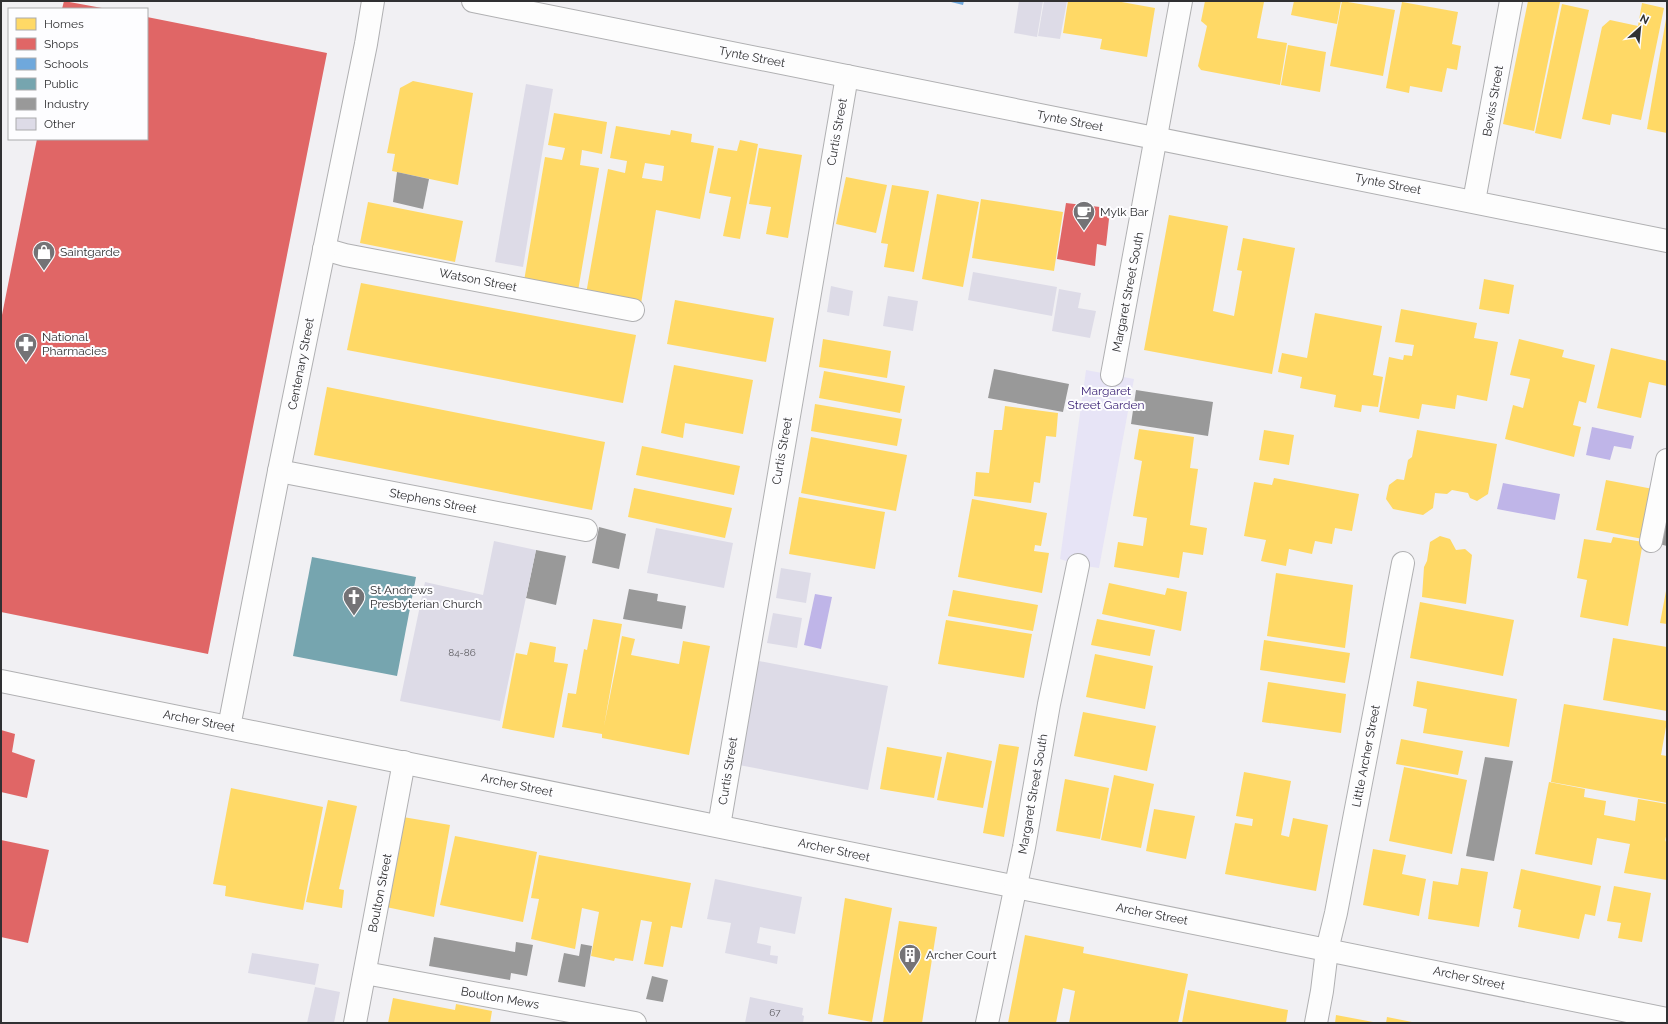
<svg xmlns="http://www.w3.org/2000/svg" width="1668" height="1024" font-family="Raleway,sans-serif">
<rect width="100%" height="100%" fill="#f1f0f3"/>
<polygon fill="#e7e4f6" points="1086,370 1134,379 1099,568 1078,565 1060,559"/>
<g fill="#bfb5e8">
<polygon points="1592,427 1634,436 1631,449 1614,446 1610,460 1586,455"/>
<polygon points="1503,483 1560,494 1555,520 1497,509"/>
<polygon points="815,594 832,597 821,649 804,645"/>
</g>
<g fill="#ffd966" fill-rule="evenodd">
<polygon points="1068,1 1116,1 1155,8 1147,57 1100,49 1102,39 1063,33"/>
<polygon points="1205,1 1264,2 1257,38 1287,43 1280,85 1201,70 1198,66 1207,26 1201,21"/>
<polygon points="1294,1 1341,1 1337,24 1291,15"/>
<polygon points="1342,1 1395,10 1383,76 1330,66"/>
<polygon points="1528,1 1560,2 1534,131 1503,124"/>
<polygon points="1402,2 1458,12 1452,44 1461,46 1457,70 1447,68 1442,92 1410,86 1409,93 1386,88"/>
<polygon points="1642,3 1664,8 1641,120 1612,114 1610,125 1582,119 1602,27 1610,20 1638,26"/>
<polygon points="1562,4 1589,10 1561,139 1535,133"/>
<polygon points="1666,19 1667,19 1667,133 1647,129"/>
<polygon points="1288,45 1326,52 1320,92 1281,85"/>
<polygon points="413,81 473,93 458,185 392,171 395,154 387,153 400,88"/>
<polygon points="554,113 607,122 602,154 582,150 580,165 599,168 578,291 524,281 545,157 562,160 565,148 548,145"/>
<path d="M616 126 670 135 671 130 692 134 691 142 714 146 700 219 656 210 641 304 586 294 608 169 625 173 627 161 610 158ZM645 163 664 166 662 181 642 178Z"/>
<polygon points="740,140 758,144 740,239 723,236 731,197 709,193 718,148 737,151"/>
<polygon points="759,148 802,155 788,238 766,234 771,207 749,204"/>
<polygon points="846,177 887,185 876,233 836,224"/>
<polygon points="892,185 929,191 914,272 884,267 888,244 881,243"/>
<polygon points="937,194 979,202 963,287 922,279"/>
<polygon points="981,199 1063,212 1054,271 972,258"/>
<polygon points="368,202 463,221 455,262 360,243"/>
<polygon points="1169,215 1228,226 1213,311 1234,316 1242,271 1237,270 1243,238 1295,248 1272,374 1144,350"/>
<polygon points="1484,279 1514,285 1509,314 1479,309"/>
<polygon points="361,283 636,335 623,403 347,350"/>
<polygon points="675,300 774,318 766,362 667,344"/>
<polygon points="1401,309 1477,323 1474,338 1498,342 1487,401 1457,395 1455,409 1422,404 1419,419 1379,412 1389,357 1403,360 1404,355 1412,356 1414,345 1395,342"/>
<polygon points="1315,313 1382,326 1373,375 1383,377 1378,407 1362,405 1361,412 1334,407 1336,395 1300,388 1302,377 1278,372 1282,353 1307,358"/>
<polygon points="823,339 891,351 887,378 819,367"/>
<polygon points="1519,339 1564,350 1562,357 1595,365 1586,403 1579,401 1573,425 1581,427 1574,457 1505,439 1513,405 1523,408 1530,379 1510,375"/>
<polygon points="1611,348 1667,361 1667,386 1649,382 1641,418 1597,408"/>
<polygon points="674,365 753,380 743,434 685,423 683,438 661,433"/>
<polygon points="824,371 905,386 900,413 819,398"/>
<polygon points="327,387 605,442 592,510 314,455"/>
<polygon points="815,404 902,419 897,446 811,431"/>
<polygon points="1005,406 1058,413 1056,437 1046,436 1040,483 1034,482 1031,503 974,496 976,472 989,473 994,430 1002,430"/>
<polygon points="1139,429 1194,437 1190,468 1198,469 1190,525 1207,528 1203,555 1183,552 1179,578 1114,567 1118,542 1143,546 1147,518 1133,516 1142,461 1134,459"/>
<polygon points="1264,430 1294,435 1289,465 1259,460"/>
<polygon points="1417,430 1497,444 1488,494 1477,501 1470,498 1468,493 1452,490 1447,494 1435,493 1433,508 1423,515 1393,509 1386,499 1389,485 1397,479 1404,480 1408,460 1412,457"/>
<polygon points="811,437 907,455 896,511 801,493"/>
<polygon points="642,446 740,466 734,495 636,475"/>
<polygon points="1274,478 1359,494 1352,531 1335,528 1332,544 1315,541 1312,554 1289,549 1286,566 1261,561 1266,540 1244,536 1254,482 1272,485"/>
<polygon points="1606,480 1653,489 1643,539 1596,530"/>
<polygon points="634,488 732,508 725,538 628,517"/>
<polygon points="799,497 885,512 875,569 789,554"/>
<polygon points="972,499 1047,513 1041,546 1035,545 1034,551 1049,553 1042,593 958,577"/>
<polygon points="1440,536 1450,539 1456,550 1465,549 1472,555 1466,604 1422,597 1424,567 1427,561 1430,542"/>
<polygon points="1613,537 1643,542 1628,626 1580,617 1587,580 1577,578 1584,539 1611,543"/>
<polygon points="1276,573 1353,585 1345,648 1267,636"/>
<polygon points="1109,583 1165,595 1167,588 1187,592 1181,631 1102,614"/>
<polygon points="953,590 1038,605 1033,631 948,616"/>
<polygon points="1666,591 1667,591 1667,624 1660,623"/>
<polygon points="1420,602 1514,620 1503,676 1410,658"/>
<polygon points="593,619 622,624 604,726 622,636 635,639 631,655 679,664 683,641 710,646 689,755 602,738 602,734 562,727 568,693 576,694 584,649 587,650"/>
<polygon points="1097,619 1155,630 1150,656 1091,645"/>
<polygon points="946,620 1032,634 1024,678 938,664"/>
<polygon points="1613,638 1667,647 1667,711 1603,700"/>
<polygon points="1264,640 1350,653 1345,683 1260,670"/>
<polygon points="530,642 556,647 554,662 568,664 554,738 502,728 516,653 527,655"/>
<polygon points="1095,654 1153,666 1145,709 1086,697"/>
<polygon points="1417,681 1517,699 1509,747 1423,733 1427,709 1413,706"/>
<polygon points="1268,682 1346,694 1341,733 1262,722"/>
<polygon points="1564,704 1667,721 1661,755 1667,756 1667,803 1551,782"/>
<polygon points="1083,712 1156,726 1147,771 1074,756"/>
<polygon points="1401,739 1463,751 1458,775 1396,764"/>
<polygon points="999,744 1019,747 1004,837 983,833"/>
<polygon points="887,747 942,757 934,798 880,789"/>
<polygon points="947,752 992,761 983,808 937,800"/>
<polygon points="1404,767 1467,780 1452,854 1389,841"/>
<polygon points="1244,772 1291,781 1281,835 1289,837 1293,818 1328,825 1316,891 1225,874 1235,823 1252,826 1253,819 1236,816"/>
<polygon points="1114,775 1154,784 1141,848 1101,840"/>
<polygon points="1065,779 1109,788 1100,839 1056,831"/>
<polygon points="1549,782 1585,789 1584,797 1606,801 1604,815 1635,821 1638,799 1667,804 1667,831 1665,842 1667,838 1667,880 1624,873 1630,844 1597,838 1592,865 1535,854"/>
<polygon points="231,788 323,807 303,910 225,896 226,886 213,884"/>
<polygon points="328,800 357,806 339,889 344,890 342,908 306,902"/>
<polygon points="1154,809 1195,816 1186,859 1146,851"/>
<polygon points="403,817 450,825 434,917 386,907"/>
<polygon points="455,836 537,852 523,922 440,905"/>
<polygon points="1373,849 1406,855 1402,874 1426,879 1419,916 1363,905"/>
<polygon points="539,855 691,883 682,928 671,926 663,967 644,964 652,922 641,920 633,961 615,958 614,961 591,956 599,912 582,908 575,949 531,939 539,899 531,898"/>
<polygon points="1461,868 1488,872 1479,927 1428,919 1433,881 1458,885"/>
<polygon points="1521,869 1601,886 1595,916 1585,914 1579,939 1518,927 1521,910 1513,908"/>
<polygon points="1614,886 1651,893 1642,942 1618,938 1621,923 1607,921"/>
<polygon points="845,898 892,908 872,1022 828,1014"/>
<polygon points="899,921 937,927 922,1023 883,1023"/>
<polygon points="1025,935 1084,947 1083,953 1188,974 1178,1023 1069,1023 1075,991 1063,988 1056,1023 1008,1023"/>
<polygon points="1188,990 1288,1010 1286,1023 1182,1023"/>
<polygon points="393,998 455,1010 456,1004 492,1011 490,1023 388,1023"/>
<polygon points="1336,1015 1373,1022 1373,1023 1335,1023"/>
<polygon points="1387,1017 1412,1022 1412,1023 1386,1023"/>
</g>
<g fill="#e06666">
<polygon points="64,1 102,8 102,9 62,9"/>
<polygon points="147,17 327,53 208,654 1,612 1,320 37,139 147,139"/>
<polygon points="1066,203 1100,207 1109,219 1106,246 1097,244 1095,266 1057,259"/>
<polygon points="1,730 15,734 12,752 35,760 27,798 1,792"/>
<polygon points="1,840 49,850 28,943 1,937"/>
</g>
<polygon fill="#6fa8dc" points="947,1 964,1 963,5"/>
<polygon fill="#76a5af" points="312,557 416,577 397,676 293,656"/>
<g fill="#999">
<polygon points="397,172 429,179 423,209 393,202"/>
<polygon points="994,369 1069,384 1063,412 988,398"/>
<polygon points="1136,390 1213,402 1208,436 1131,424"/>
<polygon points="1667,516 1667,546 1659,544"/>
<polygon points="599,527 626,534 619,569 592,563"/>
<polygon points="536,550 566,556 556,605 526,598"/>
<polygon points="629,589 658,594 657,601 686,606 682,629 623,619"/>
<polygon points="1485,757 1513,761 1494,861 1466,856"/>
<polygon points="434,937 515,952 516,942 533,945 527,976 511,973 510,980 429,966"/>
<polygon points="581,944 592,946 585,987 558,982 564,953 579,956"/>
<polygon points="652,976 668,980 663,1002 646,999"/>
</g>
<g fill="#dddbe7">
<polygon points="1019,1 1043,1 1037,37 1014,33"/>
<polygon points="1044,1 1067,1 1060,39 1038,36"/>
<polygon points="526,84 553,89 523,267 495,262"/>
<polygon points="973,272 1057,287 1052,316 968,300"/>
<polygon points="831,286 853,291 849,316 827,312"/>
<polygon points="1059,289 1081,293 1078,308 1096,311 1090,338 1052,331"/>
<polygon points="888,296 918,301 913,331 883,326"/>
<polygon points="656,528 733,543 724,588 647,573"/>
<polygon points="494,541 536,550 500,721 400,701 425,582 483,595"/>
<polygon points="781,568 811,573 806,603 776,598"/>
<polygon points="773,613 802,618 797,648 767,643"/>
<polygon points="759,661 888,686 868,790 739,765"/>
<polygon points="715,879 802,897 795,934 760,927 757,943 771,946 770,955 778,956 777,964 725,953 731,923 707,919"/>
<polygon points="252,953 319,964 315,985 248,973"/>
<polygon points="315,987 340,992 334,1023 307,1023"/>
<polygon points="750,997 803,1008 802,1015 804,1016 803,1023 745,1023"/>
</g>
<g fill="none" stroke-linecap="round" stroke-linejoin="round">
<g stroke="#b0b0b2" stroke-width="24">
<g id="minor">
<polyline points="473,1 1667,241"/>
<polyline points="1474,201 1511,1"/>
<polyline points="324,249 345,255 633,310"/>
<polyline points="1112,375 1181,1"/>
<polyline points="279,471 586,530"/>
<polyline points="1651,541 1667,460"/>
<polyline points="1,681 1667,1019"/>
<polyline points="229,727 279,471 366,44 373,1"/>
<polyline points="719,826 847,76"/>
<polyline points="365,973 635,1023"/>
<polyline points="355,1023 404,762"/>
<polyline points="987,1023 1024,847 1049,704 1078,565"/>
<polyline points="1316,1023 1322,991 1327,950 1336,913 1403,563"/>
</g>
</g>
<use href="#minor" stroke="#fdfdfd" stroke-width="22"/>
</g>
<defs>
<g id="cafe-pin" transform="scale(1.15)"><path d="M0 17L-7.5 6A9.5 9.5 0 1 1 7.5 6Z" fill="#747376" stroke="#fdfdff"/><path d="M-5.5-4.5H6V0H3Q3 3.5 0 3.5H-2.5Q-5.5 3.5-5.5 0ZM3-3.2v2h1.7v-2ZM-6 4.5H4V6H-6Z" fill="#fff"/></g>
<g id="shop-pin" transform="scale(1.15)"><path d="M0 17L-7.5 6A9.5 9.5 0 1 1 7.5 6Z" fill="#747376" stroke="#fdfdff"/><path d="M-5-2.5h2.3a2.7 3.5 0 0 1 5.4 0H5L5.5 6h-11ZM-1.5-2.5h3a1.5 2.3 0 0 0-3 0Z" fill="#fff"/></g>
<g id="pharmacy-pin" transform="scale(1.15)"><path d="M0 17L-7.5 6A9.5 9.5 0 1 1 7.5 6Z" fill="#747376" stroke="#fdfdff"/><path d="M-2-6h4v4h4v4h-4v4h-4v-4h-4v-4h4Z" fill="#fff"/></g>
<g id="church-pin" transform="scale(1.15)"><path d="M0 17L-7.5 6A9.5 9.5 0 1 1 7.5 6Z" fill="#747376" stroke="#fdfdff"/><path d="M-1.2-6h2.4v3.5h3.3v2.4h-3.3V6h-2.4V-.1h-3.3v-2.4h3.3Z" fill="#fff"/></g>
<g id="building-pin" transform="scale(1.15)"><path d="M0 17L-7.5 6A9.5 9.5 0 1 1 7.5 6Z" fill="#747376" stroke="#fdfdff"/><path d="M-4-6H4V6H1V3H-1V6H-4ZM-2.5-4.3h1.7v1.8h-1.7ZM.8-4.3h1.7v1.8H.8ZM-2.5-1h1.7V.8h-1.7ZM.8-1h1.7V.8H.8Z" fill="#fff"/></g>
</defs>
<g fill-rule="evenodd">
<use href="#cafe-pin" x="1084" y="212"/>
<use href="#shop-pin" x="44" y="252"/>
<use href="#pharmacy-pin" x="26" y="344"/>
<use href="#church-pin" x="354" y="597"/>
<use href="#building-pin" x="910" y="955"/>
</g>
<g text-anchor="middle" stroke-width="4" stroke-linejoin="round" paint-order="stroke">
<g font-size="10" fill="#5d5c61">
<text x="462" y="656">84-86</text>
<text x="775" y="1016">67</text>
</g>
<g font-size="12" fill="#303032" stroke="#fdfdff">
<text transform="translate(752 57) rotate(11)" y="4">Tynte Street</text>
<text transform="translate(1493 101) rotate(-80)" y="4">Beviss Street</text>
<text transform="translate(1070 121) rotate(11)" y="4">Tynte Street</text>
<text transform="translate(837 132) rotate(-80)" y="4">Curtis Street</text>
<text transform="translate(1388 184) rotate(11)" y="4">Tynte Street</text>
<text transform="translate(478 280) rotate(11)" y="4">Watson Street</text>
<text transform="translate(1128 292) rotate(-79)" y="4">Margaret Street South</text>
<text transform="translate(301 364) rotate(-79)" y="4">Centenary Street</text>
<text transform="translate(782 451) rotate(-80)" y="4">Curtis Street</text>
<text transform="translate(433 501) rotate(11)" y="4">Stephens Street</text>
<text transform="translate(199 721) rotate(11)" y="4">Archer Street</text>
<text transform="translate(1366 756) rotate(-79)" y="4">Little Archer Street</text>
<text transform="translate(728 771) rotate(-81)" y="4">Curtis Street</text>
<text transform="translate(517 785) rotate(12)" y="4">Archer Street</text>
<text transform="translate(1033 794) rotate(-80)" y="4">Margaret Street South</text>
<text transform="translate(834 850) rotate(12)" y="4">Archer Street</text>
<text transform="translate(380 893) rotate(-79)" y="4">Boulton Street</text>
<text transform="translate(1152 914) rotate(11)" y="4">Archer Street</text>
<text transform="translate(1469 978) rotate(12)" y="4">Archer Street</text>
<text transform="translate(500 998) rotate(10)" y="4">Boulton Mews</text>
</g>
<g font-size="12" fill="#303032" stroke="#fdfdff" text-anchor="start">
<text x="1100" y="216">Mylk Bar</text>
<text x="60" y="256">Saintgarde</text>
<text x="42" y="341">National<tspan x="42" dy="14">Pharmacies</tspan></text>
<text x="370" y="594">St Andrews<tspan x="370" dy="14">Presbyterian Church</tspan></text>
<text x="926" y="959">Archer Court</text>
</g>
<g font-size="12" fill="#41297a" stroke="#fdfdff">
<text x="1106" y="395">Margaret<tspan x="1106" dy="14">Street Garden</tspan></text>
</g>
</g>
<rect width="1668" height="1024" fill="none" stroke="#303032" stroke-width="4"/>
<rect x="8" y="8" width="140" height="132" fill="#fdfdff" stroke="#ababad"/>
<rect x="16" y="18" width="20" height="12" fill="#ffd966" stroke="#ababad"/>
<text x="44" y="28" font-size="12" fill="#303032">Homes</text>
<rect x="16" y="38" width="20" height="12" fill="#e06666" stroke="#ababad"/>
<text x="44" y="48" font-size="12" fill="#303032">Shops</text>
<rect x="16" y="58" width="20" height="12" fill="#6fa8dc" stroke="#ababad"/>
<text x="44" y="68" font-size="12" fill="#303032">Schools</text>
<rect x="16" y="78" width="20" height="12" fill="#76a5af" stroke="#ababad"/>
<text x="44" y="88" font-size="12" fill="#303032">Public</text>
<rect x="16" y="98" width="20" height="12" fill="#999999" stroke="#ababad"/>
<text x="44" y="108" font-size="12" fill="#303032">Industry</text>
<rect x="16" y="118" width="20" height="12" fill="#dddbe7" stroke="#ababad"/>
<text x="44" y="128" font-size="12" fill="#303032">Other</text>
<g transform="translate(1640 28) rotate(27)" stroke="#fdfdff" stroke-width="3" paint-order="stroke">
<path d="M0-3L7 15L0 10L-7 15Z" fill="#303032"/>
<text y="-6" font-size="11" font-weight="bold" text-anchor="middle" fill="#303032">N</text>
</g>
</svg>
